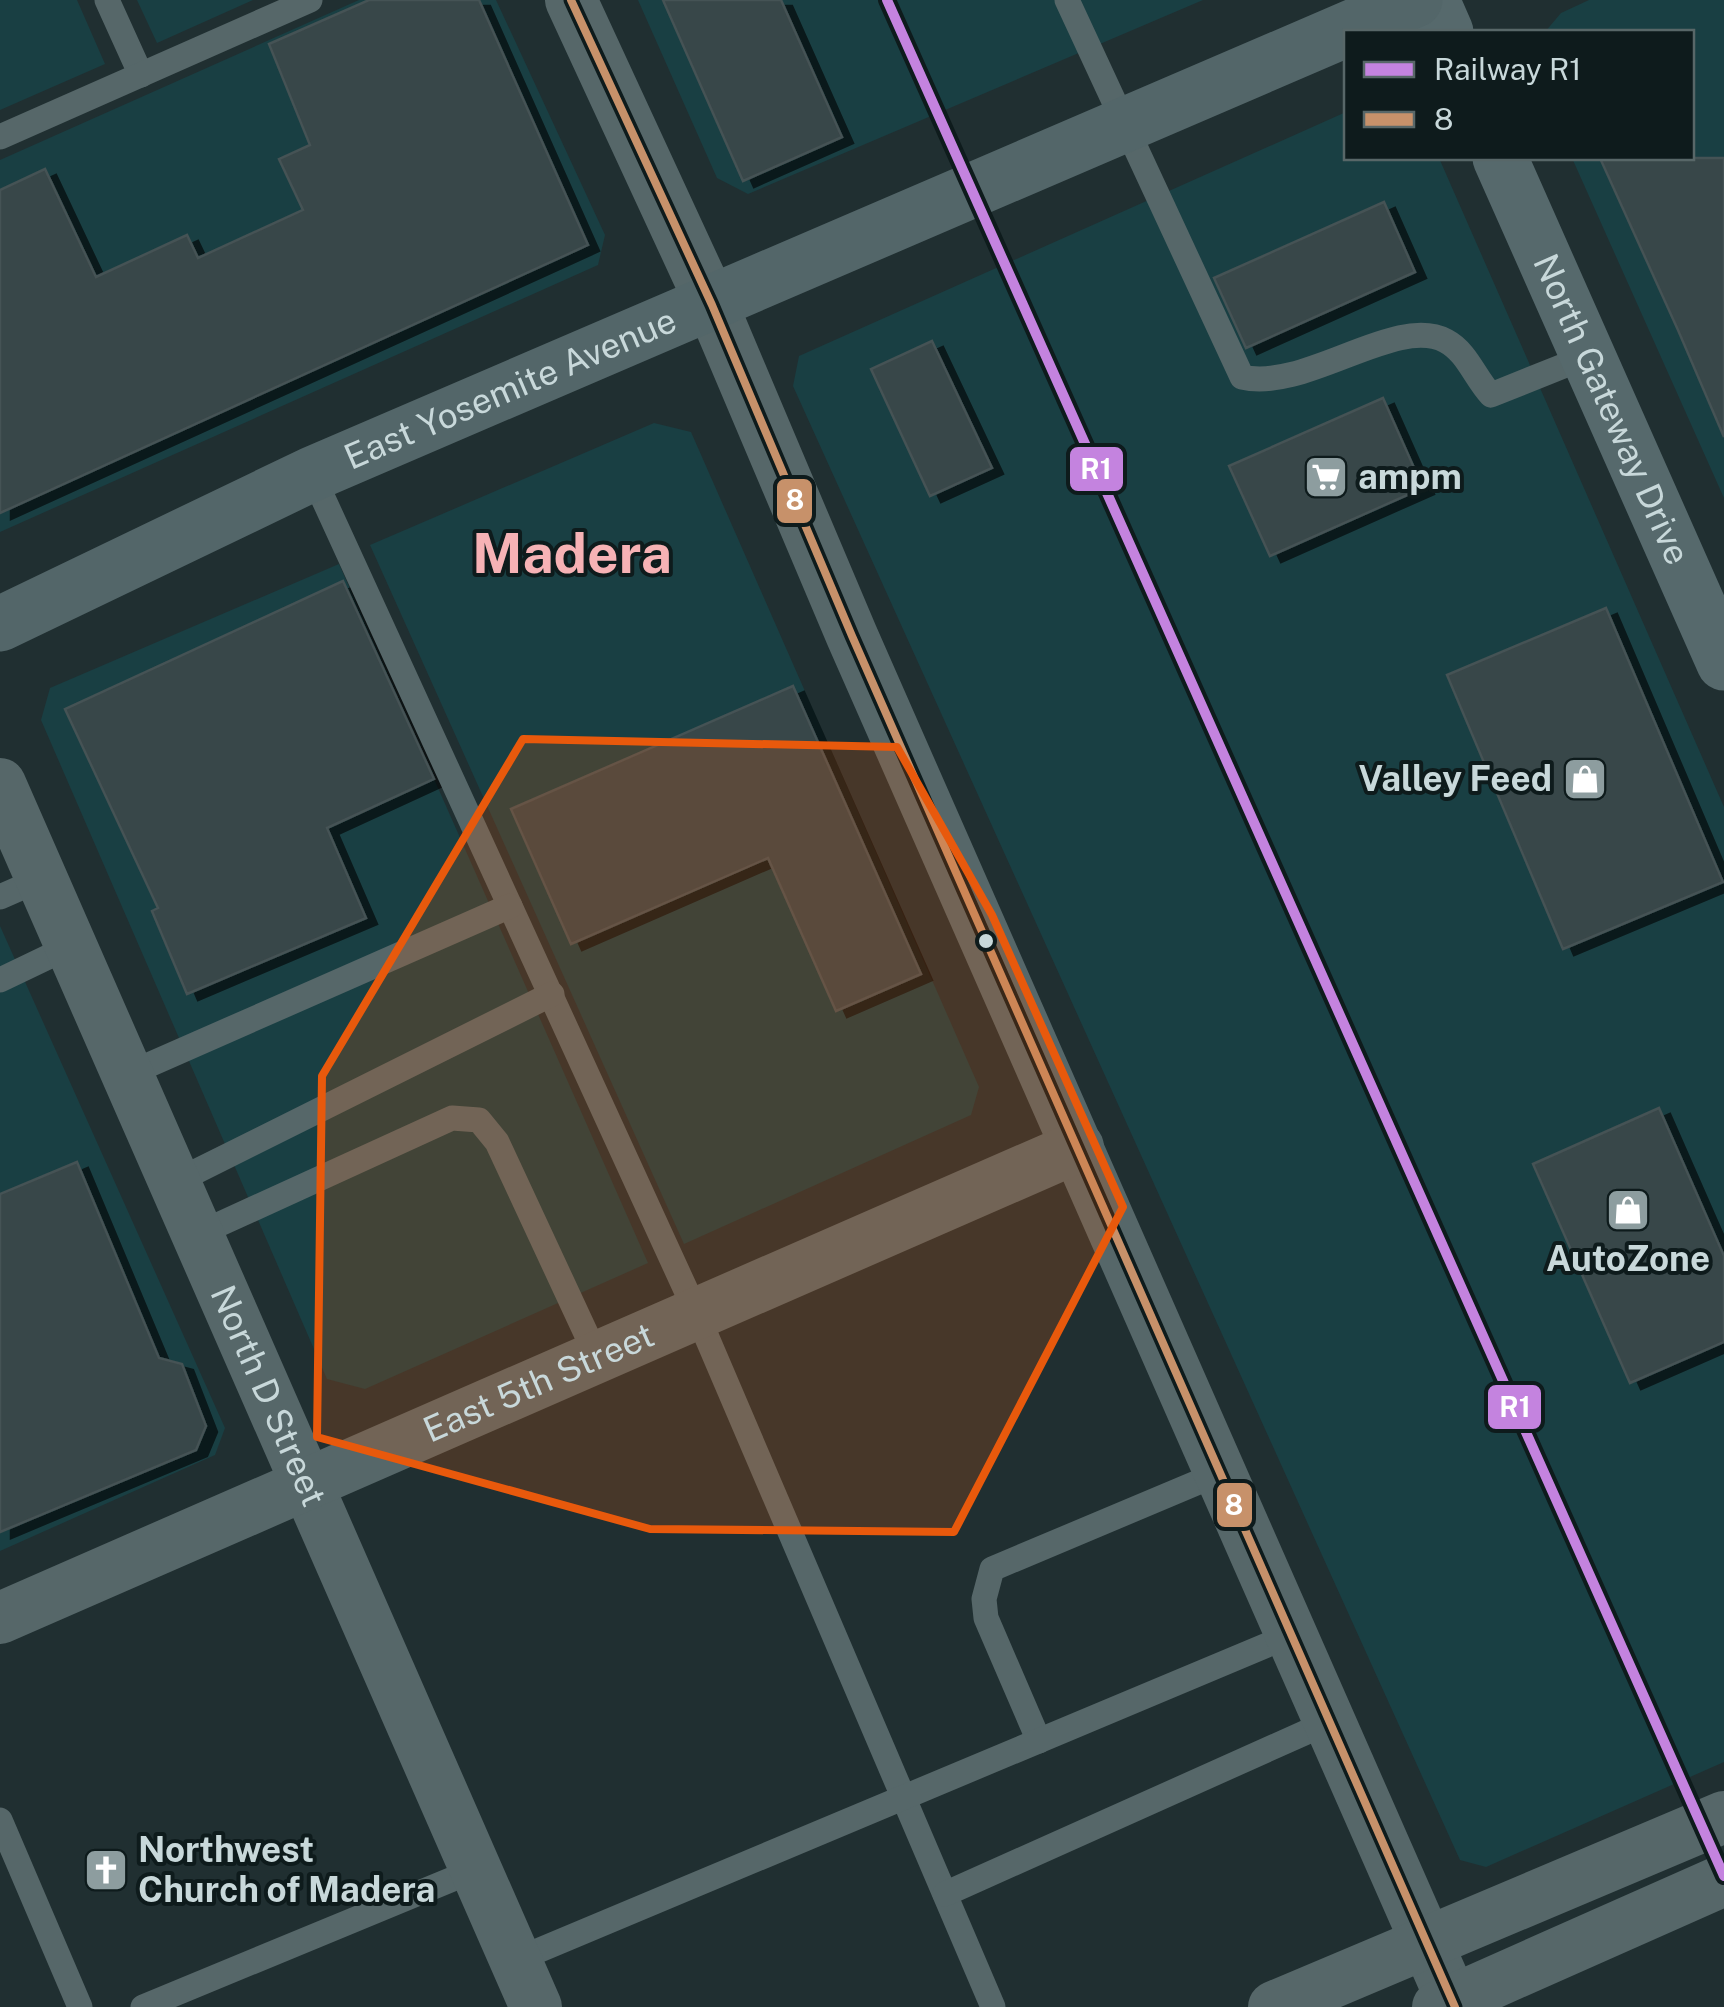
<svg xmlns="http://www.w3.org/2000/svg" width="1724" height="2007" font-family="'Public Sans',sans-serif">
<defs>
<filter id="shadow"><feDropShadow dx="11" dy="6" stdDeviation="0" flood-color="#0009"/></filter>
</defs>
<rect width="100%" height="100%" fill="#202f31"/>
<g fill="#193f43">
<polygon points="0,0 77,0 105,64 0,110"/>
<polygon points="137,0 253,0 157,43"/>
<polygon points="359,0 496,0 605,235 598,265 0,532 0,160"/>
<polygon points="638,0 1203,0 748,194 717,178"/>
<polygon points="1589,0 1724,0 1724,498 1572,158 1692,158 1692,32 1545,32 1561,13"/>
<polygon points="1346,112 1346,158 1439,158 1724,807 1724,1762 1486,1867 1460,1860 793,386 799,356"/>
<polygon points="654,423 691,432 979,1087 971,1115 684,1244 370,545"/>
<polygon points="339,564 648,1263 365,1389 327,1379 41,720 50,688"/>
<polygon points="0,926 225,1428 215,1455 0,1551"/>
</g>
<g fill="#394648" stroke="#455254" stroke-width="2.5" filter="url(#shadow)">
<polygon points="369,0 479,0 588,245 0,513 0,190 45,169 96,277 187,235 198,258 303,210 279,159 310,145 269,44"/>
<polygon points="663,0 781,0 842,137 743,181"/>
<polygon points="1600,158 1724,158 1724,437 1678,330"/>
<polygon points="1384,202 1415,272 1246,348 1214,278"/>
<polygon points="932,341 992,468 930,496 871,369"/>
<polygon points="1383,398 1423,488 1270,556 1229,466"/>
<polygon points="343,581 434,779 327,828 366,918 187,994 152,911 158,908 65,709"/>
<polygon points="1606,608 1723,882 1563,949 1447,675"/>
<polygon points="793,686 921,974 836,1011 768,858 571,944 511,809"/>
<polygon points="1659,1108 1724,1256 1724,1342 1630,1383 1533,1164"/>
<polygon points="77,1162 159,1358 182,1364 206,1426 196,1450 0,1532 0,1194"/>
</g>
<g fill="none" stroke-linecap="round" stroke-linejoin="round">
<g stroke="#566769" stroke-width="25">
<polyline points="107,0 141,75"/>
<path d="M1067 0 1242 377C1306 392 1396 314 1446 341 1467 352 1475 378 1491 395L1586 357"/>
<polyline points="0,137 310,0"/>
<polyline points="312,474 696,1312 993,2007"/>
<polyline points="0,897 41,879"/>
<polyline points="0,980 71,946"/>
<polyline points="126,1075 510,906"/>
<polyline points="175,1182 552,994"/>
<polyline points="198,1234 452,1118 479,1120 497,1142 597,1357"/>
<polyline points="1039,1741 986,1618 984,1599 992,1569 1220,1473"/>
<polyline points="0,1820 80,2007"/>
<polyline points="945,1894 1329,1722"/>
<polyline points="516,1960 1291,1635"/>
<polyline points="143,2007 477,1869"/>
</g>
<g stroke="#566769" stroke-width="52">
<polyline points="571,0 712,305 852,636 1455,2007"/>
<path id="s1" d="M0 784 536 2007"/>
<path id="s2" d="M0 1618 1078 1147"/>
<polyline points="1274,2007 1724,1817"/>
<polyline points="1438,2007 1724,1880"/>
</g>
<g stroke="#56696c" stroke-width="55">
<polyline points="1432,0 1446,32"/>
<path id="s3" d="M1500 158 1724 663"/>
</g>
<path stroke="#536669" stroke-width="55" id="s4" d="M0 624 312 474 1415 0"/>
<g stroke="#0e1b1c" stroke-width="15">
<polyline id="bus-1" points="571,0 712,305 852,636 1455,2007"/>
</g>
<use href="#bus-1" stroke="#c7916a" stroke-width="8"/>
<g stroke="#0e1b1c" stroke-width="18">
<polyline id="rail-1" points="887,0 1724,1876"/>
</g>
<use href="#rail-1" stroke="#c483df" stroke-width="10"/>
</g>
<path fill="#e8590c" fill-opacity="0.2" stroke="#e8590c" stroke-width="8" stroke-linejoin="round" d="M523 739 897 747 992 915 1123 1207 954 1532 650 1529 317 1437 322 1076Z"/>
<defs>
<g id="supermarket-square" transform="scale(2.25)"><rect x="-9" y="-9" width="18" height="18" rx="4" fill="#8d9d9f" stroke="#0e1b1c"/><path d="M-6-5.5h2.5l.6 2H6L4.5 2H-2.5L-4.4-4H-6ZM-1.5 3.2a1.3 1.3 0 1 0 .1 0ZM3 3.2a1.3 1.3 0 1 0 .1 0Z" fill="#fff"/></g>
<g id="shop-square" transform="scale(2.25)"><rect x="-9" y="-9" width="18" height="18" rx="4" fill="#8d9d9f" stroke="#0e1b1c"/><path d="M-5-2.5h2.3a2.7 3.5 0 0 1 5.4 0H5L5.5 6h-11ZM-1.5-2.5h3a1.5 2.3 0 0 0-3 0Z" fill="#fff"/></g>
<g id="church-square" transform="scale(2.25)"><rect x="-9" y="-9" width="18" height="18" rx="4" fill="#8d9d9f" stroke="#0e1b1c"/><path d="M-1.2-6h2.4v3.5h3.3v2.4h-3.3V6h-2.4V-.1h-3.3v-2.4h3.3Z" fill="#fff"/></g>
</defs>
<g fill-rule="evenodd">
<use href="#supermarket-square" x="1326" y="477"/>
<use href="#shop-square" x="1585" y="779"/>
<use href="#shop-square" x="1628" y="1210"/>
<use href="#church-square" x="106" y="1870"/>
</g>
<circle fill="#c8d8da" stroke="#0e1b1c" stroke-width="4" cx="986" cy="941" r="9"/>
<g text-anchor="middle" stroke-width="8" stroke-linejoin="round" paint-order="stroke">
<g font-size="35" fill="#c8d8da" stroke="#0e1b1c">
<text dy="12" stroke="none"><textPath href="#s4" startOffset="562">East Yosemite Avenue</textPath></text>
<text dy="12" stroke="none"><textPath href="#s3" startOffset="275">North Gateway Drive</textPath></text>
<text dy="12" stroke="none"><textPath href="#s2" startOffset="588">East 5th Street</textPath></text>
<text dy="12" stroke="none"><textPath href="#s1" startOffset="668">North D Street</textPath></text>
</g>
<g font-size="35" font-weight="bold" fill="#c8d8da" stroke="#0e1b1c" text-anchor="start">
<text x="1358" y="489">ampm</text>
<text x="1552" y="791" text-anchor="end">Valley Feed</text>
<text x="1628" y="1271" text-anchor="middle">AutoZone</text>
<text x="138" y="1862">Northwest<tspan x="138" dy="40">Church of Madera</tspan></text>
</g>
<g font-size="55" font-weight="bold" fill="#f6b2b5" stroke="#0e1b1c">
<text x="572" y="573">Madera</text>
</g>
</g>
<g stroke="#0e1b1c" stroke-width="4">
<rect x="1068" y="445" width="57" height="48" rx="10" fill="#c483df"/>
<rect x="775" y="477" width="39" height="48" rx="10" fill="#c7916a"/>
<rect x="1486" y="1383" width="57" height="48" rx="10" fill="#c483df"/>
<rect x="1215" y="1481" width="39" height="48" rx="10" fill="#c7916a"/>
</g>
<g font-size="28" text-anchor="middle" font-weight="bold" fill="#fff">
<text x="1096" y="479">R1</text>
<text x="795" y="510">8</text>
<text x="1515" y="1417">R1</text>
<text x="1234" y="1515">8</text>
</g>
<rect x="1344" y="30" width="350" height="130" fill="#0e1b1c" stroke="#586768" stroke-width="2.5"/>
<rect x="1364" y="62" width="50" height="15" fill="#c483df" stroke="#586768" stroke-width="2.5"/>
<text x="1434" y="80" font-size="30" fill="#c8d8da">Railway R1</text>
<rect x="1364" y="112" width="50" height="15" fill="#c7916a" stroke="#586768" stroke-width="2.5"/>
<text x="1434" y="130" font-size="30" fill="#c8d8da">8</text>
</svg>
